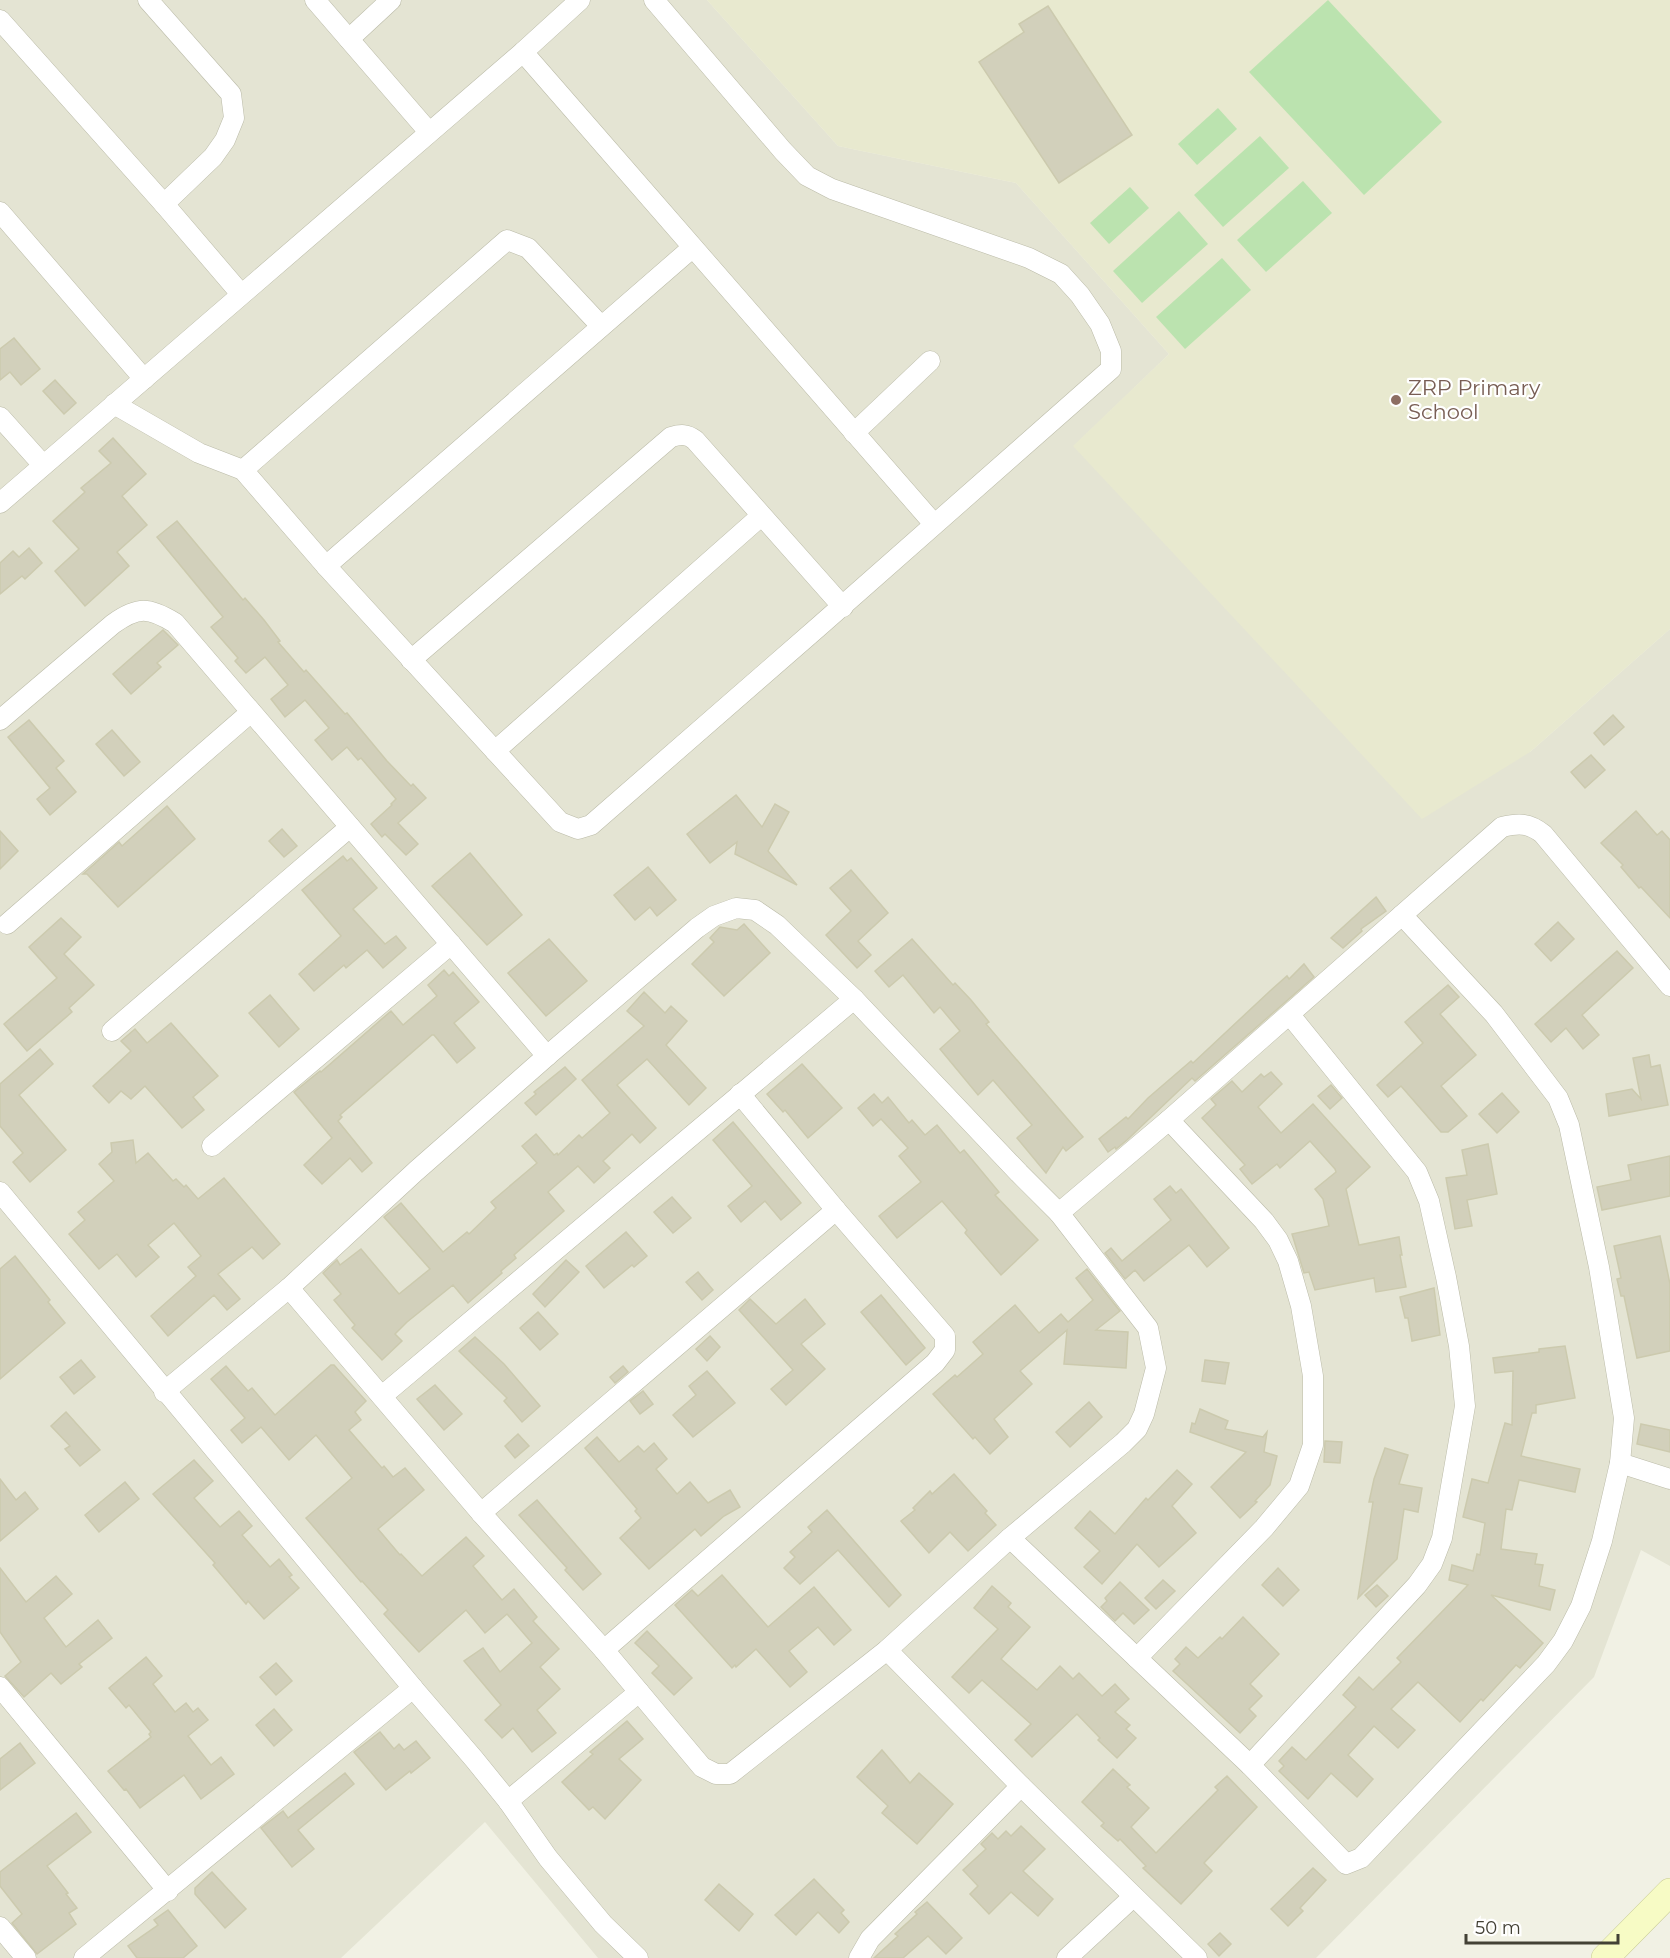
<svg xmlns="http://www.w3.org/2000/svg" width="1670" height="1958" font-family="Montserrat,sans-serif">
<rect width="100%" height="100%" fill="#f1f1e4"/>
<polygon fill="#e4e4d3" points="0,0 707,0 838,146 1016,183 1169,354 1074,446 1530,752 1670,629 1670,1566 1641,1550 1594,1677 1316,1958 598,1958 485,1822 341,1958 0,1958"/>
<polygon fill="#e8e9cf" points="707,0 1670,0 1670,629 1530,752 1422,819 1073,446 1169,354 1016,183 838,146"/>
<g fill="#bbe3af">
<polygon points="1328,0 1442,122 1364,195 1249,72"/>
<polygon points="1218,108 1237,129 1197,165 1178,144"/>
<polygon points="1260,136 1289,168 1223,227 1194,195"/>
<polygon points="1303,181 1332,213 1266,272 1237,240"/>
<polygon points="1130,187 1149,208 1109,244 1090,223"/>
<polygon points="1179,211 1208,244 1142,303 1113,271"/>
<polygon points="1222,258 1251,290 1185,349 1156,317"/>
</g>
<g fill="#d2d0bb" stroke="#cccaae" stroke-width="1.5">
<polygon points="1048,6 1132,135 1059,183 979,62 1024,32 1019,24"/>
<polygon points="14,338 40,369 21,385 10,372 0,380 0,349"/>
<polygon points="55,380 76,403 64,414 43,391"/>
<polygon points="113,438 146,474 122,496 147,525 117,552 129,566 85,606 55,571 79,549 53,521 85,492 81,488 111,463 99,451"/>
<polygon points="177,521 243,600 245,598 264,620 280,641 278,642 304,672 306,670 345,714 347,713 387,761 411,786 413,784 426,798 398,823 418,844 406,855 385,834 382,837 371,824 392,805 391,804 396,799 361,758 358,760 347,747 332,760 315,740 329,728 305,700 285,717 271,699 288,685 265,657 246,673 235,661 238,658 211,627 223,617 157,537"/>
<polygon points="29,548 42,563 25,579 22,576 0,594 0,563 13,551 19,557"/>
<polygon points="163,630 178,645 157,663 161,667 131,694 113,674"/>
<polygon points="1613,715 1624,727 1604,745 1594,733"/>
<polygon points="29,720 64,761 56,768 76,792 50,815 37,799 50,788 8,737"/>
<polygon points="112,730 140,762 124,776 96,744"/>
<polygon points="1591,755 1605,770 1585,788 1571,772"/>
<polygon points="736,795 762,827 775,804 789,812 768,851 797,885 735,854 737,842 710,863 687,834"/>
<polygon points="167,806 195,839 118,907 87,874 83,874 119,842 122,846"/>
<polygon points="1636,811 1657,835 1662,831 1670,840 1670,918 1641,887 1639,888 1621,867 1623,865 1601,843"/>
<polygon points="282,829 297,846 284,857 269,841"/>
<polygon points="0,831 18,851 0,869"/>
<polygon points="470,853 522,915 487,945 432,886"/>
<polygon points="343,856 347,861 351,858 377,888 353,909 385,944 396,936 406,948 383,968 367,950 346,968 344,965 314,991 299,974 341,936 302,890"/>
<polygon points="648,867 676,900 657,916 650,907 635,920 614,895"/>
<polygon points="851,870 888,913 858,941 871,955 857,968 826,935 851,911 830,888"/>
<polygon points="1376,897 1386,911 1361,929 1362,931 1343,948 1331,938"/>
<polygon points="61,918 81,937 64,954 94,985 69,1008 72,1012 27,1051 4,1024 57,978 29,947"/>
<polygon points="1558,922 1574,939 1551,961 1535,944"/>
<polygon points="744,924 770,953 724,996 692,964 714,942 710,938 720,927 737,930"/>
<polygon points="549,939 587,981 546,1016 508,973"/>
<polygon points="912,939 953,985 955,983 971,1000 989,1022 986,1024 1083,1137 1066,1151 1063,1147 1046,1173 1017,1138 1032,1125 993,1080 978,1095 940,1049 960,1031 940,1007 934,1013 903,975 889,987 875,971"/>
<polygon points="1617,951 1633,968 1582,1015 1599,1035 1583,1049 1566,1028 1551,1042 1535,1024"/>
<polygon points="1304,964 1314,977 1195,1081 1192,1078 1127,1140 1116,1149 1115,1147 1108,1152 1099,1139 1126,1117 1128,1119 1148,1098 1191,1061 1193,1063 1270,991 1287,976 1289,979"/>
<polygon points="444,970 449,976 453,972 479,1002 454,1023 475,1048 457,1063 434,1035 432,1035 340,1115 342,1117 338,1121 372,1163 362,1172 350,1158 322,1184 304,1165 332,1138 294,1092 320,1071 321,1072 391,1011 403,1025 437,996 428,985"/>
<polygon points="1448,985 1459,997 1440,1014 1476,1055 1441,1086 1467,1116 1448,1132 1441,1132 1401,1086 1388,1097 1377,1085 1423,1043 1405,1022"/>
<polygon points="644,992 665,1013 671,1006 687,1021 666,1045 706,1088 689,1105 647,1059 617,1085 656,1128 640,1143 632,1134 603,1161 610,1168 594,1183 578,1166 548,1192 564,1211 514,1255 516,1258 501,1271 502,1273 468,1303 453,1285 407,1322 395,1334 402,1341 382,1360 352,1328 355,1325 334,1300 341,1294 323,1273 337,1260 340,1265 361,1249 399,1294 430,1269 384,1217 401,1203 443,1252 467,1232 469,1234 496,1208 491,1202 537,1163 522,1146 536,1134 554,1155 557,1153 558,1155 579,1135 582,1138 610,1113 582,1080 644,1026 627,1011"/>
<polygon points="270,995 299,1029 279,1047 249,1013"/>
<polygon points="171,1023 218,1076 193,1097 204,1110 182,1128 145,1086 131,1099 121,1091 109,1103 93,1086 131,1051 121,1041 135,1029 147,1043"/>
<polygon points="40,1049 53,1064 19,1095 66,1150 30,1182 13,1162 23,1153 0,1126 0,1084"/>
<polygon points="1649,1055 1651,1067 1660,1065 1668,1105 1609,1116 1606,1094 1632,1089 1641,1099 1633,1058"/>
<polygon points="802,1064 842,1108 808,1138 785,1110 783,1112 767,1094"/>
<polygon points="565,1067 576,1079 536,1115 525,1103 536,1094 534,1092"/>
<polygon points="1271,1072 1282,1084 1258,1107 1281,1133 1313,1104 1370,1167 1346,1189 1359,1245 1399,1237 1402,1255 1400,1255 1406,1287 1376,1292 1374,1278 1315,1290 1309,1272 1304,1273 1292,1234 1329,1226 1323,1199 1315,1189 1336,1172 1335,1169 1310,1141 1280,1168 1277,1164 1252,1184 1240,1169 1245,1165 1202,1118 1216,1105 1211,1099 1232,1081 1242,1092 1261,1074 1264,1077"/>
<polygon points="1331,1085 1342,1098 1330,1109 1318,1096"/>
<polygon points="1502,1093 1519,1112 1497,1133 1479,1114"/>
<polygon points="874,1094 882,1103 888,1097 909,1123 912,1120 925,1135 937,1125 960,1153 964,1150 999,1192 995,1195 1038,1240 1001,1275 965,1233 967,1230 942,1201 897,1238 879,1216 921,1182 899,1156 908,1148 881,1119 873,1126 858,1108"/>
<polygon points="733,1122 801,1203 781,1220 765,1201 741,1222 728,1206 752,1186 713,1140"/>
<polygon points="133,1140 136,1163 148,1153 173,1181 176,1179 184,1187 186,1185 198,1199 224,1178 280,1244 263,1259 252,1247 218,1274 240,1299 227,1310 214,1295 168,1336 151,1316 196,1276 188,1267 201,1256 174,1223 148,1245 159,1257 136,1277 117,1254 99,1269 69,1234 85,1220 78,1212 114,1181 99,1164 112,1152 111,1143"/>
<polygon points="1488,1144 1497,1194 1467,1200 1472,1226 1455,1229 1446,1178 1467,1175 1462,1150"/>
<polygon points="1670,1156 1670,1196 1602,1210 1597,1187 1631,1180 1628,1165"/>
<polygon points="1170,1186 1176,1193 1181,1189 1229,1248 1207,1267 1189,1245 1144,1281 1135,1270 1125,1279 1105,1253 1111,1248 1122,1261 1171,1220 1154,1199"/>
<polygon points="672,1197 691,1218 673,1233 654,1212"/>
<polygon points="626,1232 647,1256 634,1267 632,1265 604,1288 586,1266"/>
<polygon points="1660,1236 1670,1284 1670,1351 1637,1358 1624,1296 1621,1296 1617,1279 1621,1278 1614,1246"/>
<polygon points="15,1256 50,1300 48,1302 65,1323 0,1379 0,1269"/>
<polygon points="566,1260 579,1272 545,1307 533,1294"/>
<polygon points="1087,1269 1120,1311 1096,1330 1128,1332 1126,1368 1064,1364 1067,1330 1020,1371 1032,1384 994,1419 1008,1437 990,1454 975,1437 973,1439 933,1394 955,1375 957,1377 983,1354 973,1342 1015,1305 1039,1333 1061,1314 1068,1322 1093,1300 1076,1278"/>
<polygon points="698,1272 713,1290 702,1300 686,1282"/>
<polygon points="1434,1288 1440,1335 1412,1341 1408,1318 1405,1318 1400,1297"/>
<polygon points="881,1295 925,1348 906,1365 861,1312"/>
<polygon points="750,1299 776,1324 805,1299 825,1324 801,1344 825,1369 786,1405 771,1389 793,1370 739,1310"/>
<polygon points="538,1312 558,1334 540,1350 520,1328"/>
<polygon points="710,1336 720,1347 707,1361 696,1349"/>
<polygon points="475,1337 504,1364 540,1406 522,1422 504,1401 507,1398 459,1351"/>
<polygon points="1565,1346 1575,1398 1536,1405 1536,1413 1532,1413 1521,1456 1580,1469 1575,1492 1519,1480 1512,1510 1506,1509 1501,1549 1537,1554 1535,1564 1543,1565 1539,1586 1555,1590 1550,1610 1491,1595 1543,1643 1520,1668 1516,1665 1483,1701 1481,1699 1460,1722 1418,1682 1391,1709 1415,1730 1398,1748 1374,1726 1348,1755 1373,1779 1357,1797 1331,1773 1308,1799 1279,1771 1284,1766 1279,1761 1292,1747 1306,1760 1356,1707 1343,1695 1359,1677 1373,1690 1401,1662 1397,1658 1468,1585 1449,1580 1452,1565 1473,1571 1477,1554 1480,1555 1485,1523 1463,1517 1472,1479 1488,1483 1505,1423 1512,1425 1513,1371 1495,1373 1493,1358 1539,1352 1539,1349"/>
<polygon points="81,1360 95,1377 74,1394 60,1377"/>
<polygon points="1205,1360 1229,1363 1225,1384 1202,1381"/>
<polygon points="331,1365 334,1365 366,1401 355,1412 361,1420 349,1430 382,1468 384,1466 393,1477 405,1468 424,1490 378,1529 400,1555 401,1554 422,1576 466,1537 484,1556 473,1566 502,1600 514,1589 537,1617 533,1621 559,1649 540,1667 560,1689 537,1710 556,1733 532,1752 513,1728 502,1738 485,1720 501,1705 464,1661 483,1648 500,1672 532,1643 507,1614 485,1633 466,1610 419,1652 384,1614 388,1610 362,1581 361,1582 306,1518 352,1478 316,1435 289,1460 261,1427 242,1443 231,1430 245,1418 211,1379 226,1366 248,1391 252,1388 275,1415"/>
<polygon points="623,1366 628,1372 615,1383 610,1377"/>
<polygon points="707,1371 735,1403 693,1437 673,1415 696,1395 689,1386"/>
<polygon points="435,1385 462,1414 444,1430 417,1399"/>
<polygon points="643,1391 653,1404 640,1414 630,1401"/>
<polygon points="1089,1402 1102,1417 1070,1447 1056,1432"/>
<polygon points="1200,1409 1228,1421 1225,1429 1263,1437 1267,1432 1264,1452 1277,1456 1270,1485 1255,1501 1257,1502 1240,1518 1211,1487 1246,1452 1190,1432 1192,1423 1195,1424"/>
<polygon points="66,1412 100,1450 80,1466 65,1449 70,1446 51,1426"/>
<polygon points="1641,1424 1670,1430 1670,1452 1637,1444"/>
<polygon points="518,1434 529,1446 515,1458 505,1446"/>
<polygon points="597,1437 619,1462 638,1446 644,1452 654,1443 667,1459 656,1469 677,1494 690,1482 708,1503 730,1490 740,1507 724,1516 701,1536 695,1529 649,1569 620,1538 641,1518 635,1511 637,1509 585,1448"/>
<polygon points="1325,1441 1342,1442 1340,1463 1324,1462"/>
<polygon points="1385,1448 1408,1455 1399,1484 1422,1488 1418,1512 1404,1509 1397,1559 1358,1598 1373,1502 1369,1502 1374,1479"/>
<polygon points="194,1460 213,1481 194,1498 220,1527 239,1511 252,1526 242,1535 270,1567 279,1559 292,1575 289,1577 299,1588 264,1619 248,1601 246,1604 213,1565 215,1563 153,1494"/>
<polygon points="1177,1470 1192,1484 1172,1506 1196,1533 1159,1567 1137,1544 1102,1584 1084,1567 1100,1551 1075,1528 1090,1511 1115,1534 1146,1498 1148,1500"/>
<polygon points="954,1474 987,1511 985,1513 996,1525 968,1551 950,1532 929,1553 901,1521 915,1510 913,1508 930,1491 932,1494"/>
<polygon points="0,1479 16,1500 25,1492 38,1509 0,1541"/>
<polygon points="125,1482 139,1499 99,1532 85,1515"/>
<polygon points="537,1500 601,1574 583,1590 565,1570 567,1568 519,1515"/>
<polygon points="827,1510 901,1595 889,1607 838,1550 800,1584 784,1568 795,1557 790,1552 812,1532 808,1527"/>
<polygon points="0,1568 26,1602 56,1576 72,1594 44,1618 66,1647 98,1620 112,1638 79,1664 82,1667 61,1684 51,1673 24,1697 5,1676 21,1662 0,1632"/>
<polygon points="1278,1568 1299,1590 1283,1606 1262,1585"/>
<polygon points="722,1575 768,1627 814,1587 851,1630 834,1645 818,1627 789,1651 807,1672 790,1687 756,1649 736,1667 735,1665 732,1668 675,1605 692,1590 698,1596"/>
<polygon points="1163,1580 1175,1591 1156,1609 1145,1598"/>
<polygon points="1120,1582 1149,1610 1134,1624 1123,1613 1115,1621 1101,1607 1107,1601 1105,1598"/>
<polygon points="1377,1585 1388,1596 1376,1607 1365,1595"/>
<polygon points="992,1586 1011,1603 1008,1607 1030,1627 1001,1659 1037,1690 1060,1666 1073,1679 1079,1673 1102,1696 1115,1684 1129,1699 1115,1712 1130,1725 1126,1729 1136,1738 1117,1758 1098,1740 1100,1738 1077,1714 1032,1757 1015,1740 1031,1724 982,1680 969,1693 952,1677 998,1629 974,1608"/>
<polygon points="1243,1617 1279,1654 1250,1684 1262,1696 1249,1709 1256,1716 1240,1733 1173,1671 1180,1664 1175,1659 1186,1647 1198,1658 1220,1637 1222,1639"/>
<polygon points="647,1631 692,1678 674,1695 652,1673 659,1666 635,1643"/>
<polygon points="146,1657 162,1676 153,1684 175,1712 186,1703 193,1712 198,1708 208,1720 188,1736 211,1765 221,1757 234,1774 201,1799 184,1775 140,1808 126,1789 124,1790 108,1771 151,1737 149,1734 151,1732 129,1705 126,1708 109,1688"/>
<polygon points="276,1663 292,1681 276,1695 260,1677"/>
<polygon points="274,1709 292,1730 274,1746 256,1725"/>
<polygon points="627,1721 643,1739 619,1759 641,1780 605,1819 593,1807 589,1810 562,1782 593,1754 590,1752"/>
<polygon points="380,1732 394,1749 399,1744 404,1750 416,1741 430,1758 411,1773 410,1771 386,1790 354,1752"/>
<polygon points="20,1743 35,1763 0,1790 0,1759"/>
<polygon points="882,1750 910,1783 919,1773 953,1804 917,1844 882,1813 888,1806 857,1777"/>
<polygon points="1113,1769 1130,1785 1127,1787 1149,1808 1131,1827 1156,1853 1218,1790 1215,1787 1227,1776 1257,1807 1204,1863 1212,1871 1181,1904 1143,1868 1146,1866 1120,1839 1118,1841 1101,1826 1104,1823 1082,1802"/>
<polygon points="345,1773 354,1784 298,1830 314,1849 292,1867 261,1828 283,1811 288,1818"/>
<polygon points="76,1813 91,1832 47,1866 68,1893 66,1894 77,1908 69,1913 76,1924 37,1954 12,1923 22,1914 0,1886 0,1872"/>
<polygon points="1021,1826 1045,1849 1023,1871 1053,1899 1038,1916 1011,1892 989,1914 970,1894 978,1886 963,1870 986,1849 981,1844 992,1833 998,1839 1006,1831 1011,1836"/>
<polygon points="1313,1868 1326,1880 1300,1908 1303,1911 1288,1926 1271,1909"/>
<polygon points="212,1872 246,1909 225,1928 195,1894 195,1888"/>
<polygon points="814,1879 844,1910 841,1913 849,1922 839,1933 818,1912 796,1935 775,1915"/>
<polygon points="719,1884 753,1914 739,1931 705,1900"/>
<polygon points="927,1902 962,1938 946,1954 928,1936 903,1958 874,1958 898,1936 895,1934 917,1914 915,1912"/>
<polygon points="168,1910 197,1946 183,1958 137,1958 128,1946 158,1925 154,1920"/>
<polygon points="1220,1933 1231,1944 1219,1956 1208,1944"/>
</g>
<g fill="none" stroke-linecap="round" stroke-linejoin="round">
<g stroke="#bbbba8" stroke-width="21">
<g id="street">
<polyline points="148,0 231,94 234,118 225,140 213,157 164,204"/>
<polyline points="315,0 429,132"/>
<polyline points="0,20 164,204 241,294"/>
<polyline points="349,39 391,0"/>
<polyline points="523,52 934,524"/>
<polyline points="0,212 144,379"/>
<path d="M114 404 199 453 243 470 326 566 560 822 578 829 591 825C765 674 939 522 1111 369V351L1100 324 1080 295 1061 274 1029 258 832 189 807 176 783 151 654 0"/>
<polyline points="0,417 43,465"/>
<polyline points="854,433 930,361"/>
<polyline points="243,470 507,240 528,248 601,326"/>
<polyline points="0,503 523,52 580,0"/>
<polyline points="326,566 692,248"/>
<path d="M411 660 671 437C681 434 687 434 695 440L843 607"/>
<path d="M0 720 113 624C138 606 149 607 175 623L547 1056 416 1171 289 1288 164 1392"/>
<polyline points="495,751 761,516"/>
<polyline points="7,924 251,712"/>
<polyline points="112,1031 350,827"/>
<polyline points="212,1146 451,944"/>
<polyline points="0,1192 413,1688 84,1958"/>
<path d="M1059 1213 1169 1120 1502 827C1519 823 1529 823 1543 834L1670 986"/>
<polyline points="289,1288 481,1513 604,1650 702,1767 716,1774 730,1774 887,1650 1010,1538 1123,1443 1137,1429 1144,1414 1156,1368 1148,1328 1059,1213 1019,1173 854,999 777,925 755,910 736,908 714,916 697,928 547,1056"/>
<polyline points="382,1396 854,999"/>
<polyline points="1620,1463 1670,1479"/>
<polyline points="481,1513 836,1210"/>
<polyline points="1010,1538 1250,1765 1346,1864 1361,1858 1546,1664 1563,1641 1581,1606 1602,1541 1620,1463 1624,1418 1599,1267 1569,1125 1558,1098 1494,1014 1402,915"/>
<polyline points="604,1650 935,1363 945,1350 945,1336 836,1210 740,1094"/>
<polyline points="887,1650 1021,1786 1197,1958"/>
<polyline points="1137,1658 1264,1528 1299,1486 1313,1445 1313,1376 1301,1306 1288,1261 1278,1240 1264,1221 1169,1120"/>
<polyline points="0,1687 168,1891"/>
<polyline points="413,1688 474,1759 508,1801 548,1858 603,1924 638,1958"/>
<polyline points="1250,1765 1417,1585 1432,1564 1442,1538 1465,1406 1459,1346 1446,1277 1429,1201 1417,1172 1290,1015"/>
<polyline points="508,1801 639,1692"/>
<polyline points="0,1927 26,1958"/>
<polyline points="859,1958 870,1939 1021,1786"/>
<polyline points="1067,1958 1133,1897"/>
</g>
</g>
<g stroke="#c8cb94" stroke-width="28">
<polyline id="secondary" points="1605,1958 1670,1892"/>
</g>
<use href="#street" stroke="#fff" stroke-width="20"/>
<use href="#secondary" stroke="#f7fbc5" stroke-width="27"/>
</g>
<circle fill="#8d6e63" stroke="#fff" stroke-width="2" cx="1396" cy="400" r="6"/>
<g text-anchor="middle" stroke-width="4.5" stroke-linejoin="round" paint-order="stroke">
<g font-size="21" fill="#785e54" stroke="#fff" text-anchor="start">
<text x="1408" y="395">ZRP Primary<tspan x="1408" dy="24">School</tspan></text>
</g>
</g>
<path d="M1466 1934v9h152v-9" fill="none" stroke="#434135" stroke-width="3"/>
<text x="1475" y="1934" font-size="18" fill="#434135" stroke="#ffffff" stroke-width="4.5" paint-order="stroke">50 m</text>
</svg>
